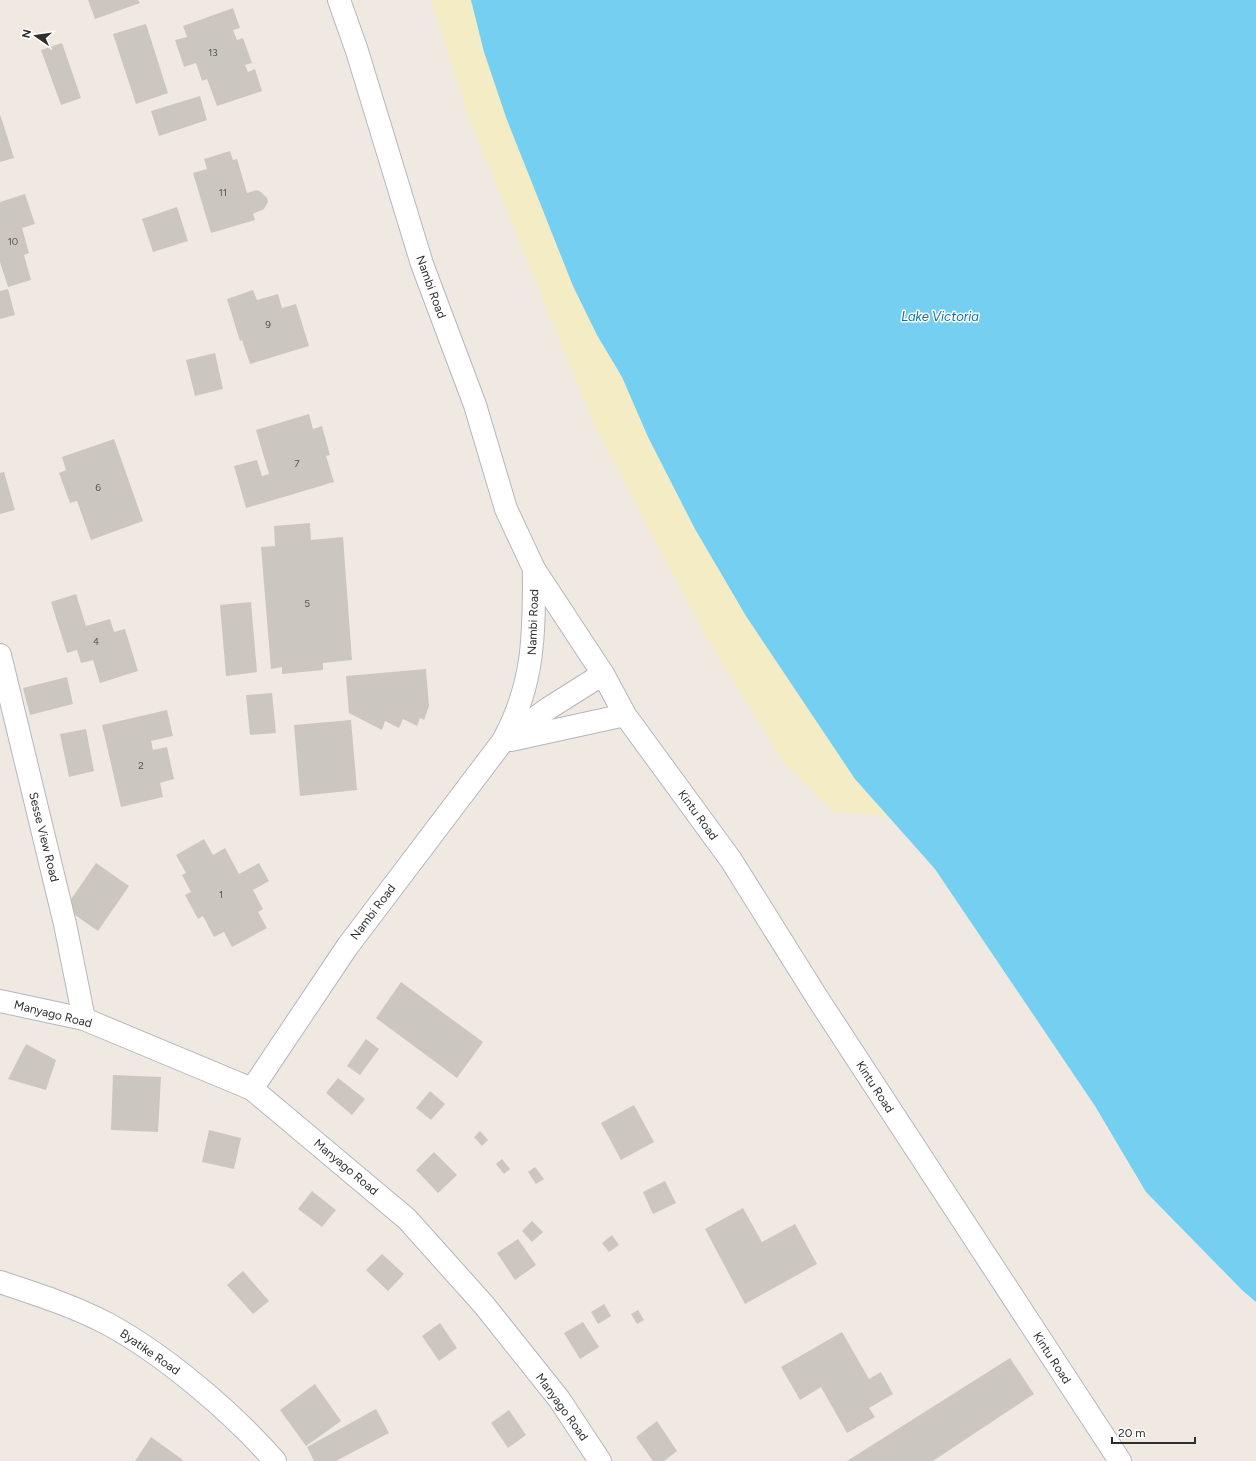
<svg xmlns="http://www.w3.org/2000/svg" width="1256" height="1461" font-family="Figtree,sans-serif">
<rect width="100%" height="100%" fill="#efe9e1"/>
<polygon fill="#f3ecc5" points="431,0 471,0 484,52 507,120 573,286 597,335 622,377 648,437 695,529 746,616 855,779 887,816 832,811 781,759 702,630 594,425 469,118"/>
<polygon fill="#75cff0" points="471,0 1256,0 1256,1302 1242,1290 1146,1192 1095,1106 935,869 855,779 746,616 695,529 648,437 622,377 597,335 573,286 507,120 484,52"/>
<g fill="#cbc7bf">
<polygon points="88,0 138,0 140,3 95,19"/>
<polygon points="233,8 240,28 233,30 237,40 243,38 252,63 245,65 248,72 255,69 262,91 217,106 207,79 202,81 196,63 184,67 175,40 187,37 183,26"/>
<polygon points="146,24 168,93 136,104 113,34"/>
<polygon points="62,43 81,98 61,105 41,50"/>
<polygon points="200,96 207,120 159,136 151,111"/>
<polygon points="0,114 14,158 0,162"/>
<polygon points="230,151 233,160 237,159 247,193 257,190 261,192 267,198 268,202 264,209 253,214 255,220 211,233 193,173 207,169 204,159"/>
<polygon points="25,194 35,224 22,228 29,253 24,255 31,280 8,287 0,262 0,202"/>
<polygon points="177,207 188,241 153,252 142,219"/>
<polygon points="8,289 15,315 0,319 0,291"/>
<polygon points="253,290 257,300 278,294 282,308 296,304 309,346 250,364 242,340 240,341 227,299"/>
<polygon points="215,353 223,389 195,396 186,360"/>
<polygon points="309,414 313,429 322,426 330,455 326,456 334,482 246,508 234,466 257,460 262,476 269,474 256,430"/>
<polygon points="114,439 143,521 91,540 77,501 70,503 59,473 66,470 62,457"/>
<polygon points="4,472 15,510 0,514 0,473"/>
<polygon points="310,523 311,540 343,537 352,660 323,663 323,670 282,674 282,667 271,669 261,547 275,546 274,526"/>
<polygon points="76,594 86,626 110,619 114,632 125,629 138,671 100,683 93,660 81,663 77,650 67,653 51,602"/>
<polygon points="251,602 257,672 226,676 220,605"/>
<polygon points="426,669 429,706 424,720 420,718 417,726 403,719 399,728 385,721 382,730 349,713 346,676"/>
<polygon points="67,677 73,704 30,715 23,688"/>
<polygon points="272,693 276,733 250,735 246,695"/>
<polygon points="167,710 173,736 151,741 153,750 167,747 174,779 160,783 163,797 121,807 102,725"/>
<polygon points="351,720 357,790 300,796 294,725"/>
<polygon points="86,729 94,771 69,777 60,734"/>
<polygon points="204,839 213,855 225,848 239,874 259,863 269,881 253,890 263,909 258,912 267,928 232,947 224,932 214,937 203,916 198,919 185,895 191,892 182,875 186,873 176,855"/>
<polygon points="96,863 129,886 98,931 65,908"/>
<polygon points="401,982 483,1042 457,1078 376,1018"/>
<polygon points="366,1039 379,1049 360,1075 347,1066"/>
<polygon points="26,1044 56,1060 46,1090 8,1079"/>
<polygon points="113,1075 161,1077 158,1132 111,1130"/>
<polygon points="338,1078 365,1099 352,1115 326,1093"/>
<polygon points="430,1091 445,1104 431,1120 416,1108"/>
<polygon points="634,1105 654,1142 621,1160 601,1123"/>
<polygon points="209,1130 241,1138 234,1169 202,1162"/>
<polygon points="480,1131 488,1140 482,1146 474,1137"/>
<polygon points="434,1152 457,1175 438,1193 416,1170"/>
<polygon points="502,1159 510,1169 504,1174 496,1164"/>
<polygon points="535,1167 544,1179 536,1184 528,1172"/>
<polygon points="665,1181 676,1203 653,1214 643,1192"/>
<polygon points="312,1191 336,1210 322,1227 298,1209"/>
<polygon points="743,1208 762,1242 795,1224 817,1264 745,1304 705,1229"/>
<polygon points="532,1221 543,1232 532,1242 522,1231"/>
<polygon points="612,1235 619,1245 609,1252 602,1243"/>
<polygon points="518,1239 536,1265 515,1280 497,1253"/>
<polygon points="382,1254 404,1274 388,1291 366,1270"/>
<polygon points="243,1271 269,1301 253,1314 227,1285"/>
<polygon points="604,1304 611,1316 598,1324 591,1312"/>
<polygon points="638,1310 644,1320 637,1324 631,1314"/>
<polygon points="583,1322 599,1347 580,1359 564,1333"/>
<polygon points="440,1323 457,1348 439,1361 422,1336"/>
<polygon points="842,1332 869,1379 881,1372 893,1394 869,1408 875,1417 847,1433 821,1387 800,1400 781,1367"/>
<polygon points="1010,1358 1034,1394 933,1461 847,1461"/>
<polygon points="315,1384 341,1421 306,1446 280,1410"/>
<polygon points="376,1409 389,1433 336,1461 314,1461 307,1447"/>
<polygon points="509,1410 526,1435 508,1448 491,1423"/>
<polygon points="657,1421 677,1451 664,1461 653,1461 636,1437"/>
<polygon points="151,1437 183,1460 182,1461 135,1461"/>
</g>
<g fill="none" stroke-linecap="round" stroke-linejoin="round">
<g stroke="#b4b7c1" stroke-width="24">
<g id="minor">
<polyline points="339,0 357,51 422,264 475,405 506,509 534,569 603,674 625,715 731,860 818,999 1120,1461"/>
<polyline points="0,655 65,924 84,1019"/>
<path d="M504 739C535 681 534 632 534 569"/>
<polyline points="511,740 625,715"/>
<polyline points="0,1001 84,1019 252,1089 407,1219 484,1305 559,1399 600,1461"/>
<polyline points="252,1089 347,947 503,741 549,708 603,674"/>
<path d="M0 1282C36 1294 74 1306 108 1324 165 1355 232 1412 275 1461"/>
</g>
</g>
<use href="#minor" stroke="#fff" stroke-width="22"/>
</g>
<g text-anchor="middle" stroke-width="3" stroke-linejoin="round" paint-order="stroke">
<g font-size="10" fill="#555452">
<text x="213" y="56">13</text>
<text x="223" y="196">11</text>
<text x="13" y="245">10</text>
<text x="268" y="328">9</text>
<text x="297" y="467">7</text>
<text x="98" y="491">6</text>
<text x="307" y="607">5</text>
<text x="96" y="645">4</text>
<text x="141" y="769">2</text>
<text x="221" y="898">1</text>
</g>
<g font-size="12" fill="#2e2e2e" stroke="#fff">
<text transform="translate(431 287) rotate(70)" y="4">Nambi Road</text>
<text transform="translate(533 622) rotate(-88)" y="4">Nambi Road</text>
<text transform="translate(698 815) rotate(54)" y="4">Kintu Road</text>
<text transform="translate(44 837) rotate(76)" y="4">Sesse View Road</text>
<text transform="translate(373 912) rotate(-53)" y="4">Nambi Road</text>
<text transform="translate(53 1014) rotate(14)" y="4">Manyago Road</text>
<text transform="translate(875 1087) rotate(57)" y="4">Kintu Road</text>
<text transform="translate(346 1167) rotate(40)" y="4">Manyago Road</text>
<text transform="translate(150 1352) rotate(35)" y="4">Byatike Road</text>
<text transform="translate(1052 1358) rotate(57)" y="4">Kintu Road</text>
<text transform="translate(562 1407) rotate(54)" y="4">Manyago Road</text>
</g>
<g font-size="13" font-style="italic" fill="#0d6fa3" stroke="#fff">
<text x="940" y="321">Lake Victoria</text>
</g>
</g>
<g transform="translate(36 36) rotate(283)" stroke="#ffffff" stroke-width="3" paint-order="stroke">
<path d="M0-3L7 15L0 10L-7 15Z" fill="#2e2e2e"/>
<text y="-6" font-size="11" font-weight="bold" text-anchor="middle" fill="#2e2e2e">N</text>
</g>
<path d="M1112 1437v6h83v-6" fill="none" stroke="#2e2e2e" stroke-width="2"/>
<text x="1118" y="1437" font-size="12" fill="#2e2e2e" stroke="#ffffff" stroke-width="3" paint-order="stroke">20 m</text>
</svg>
